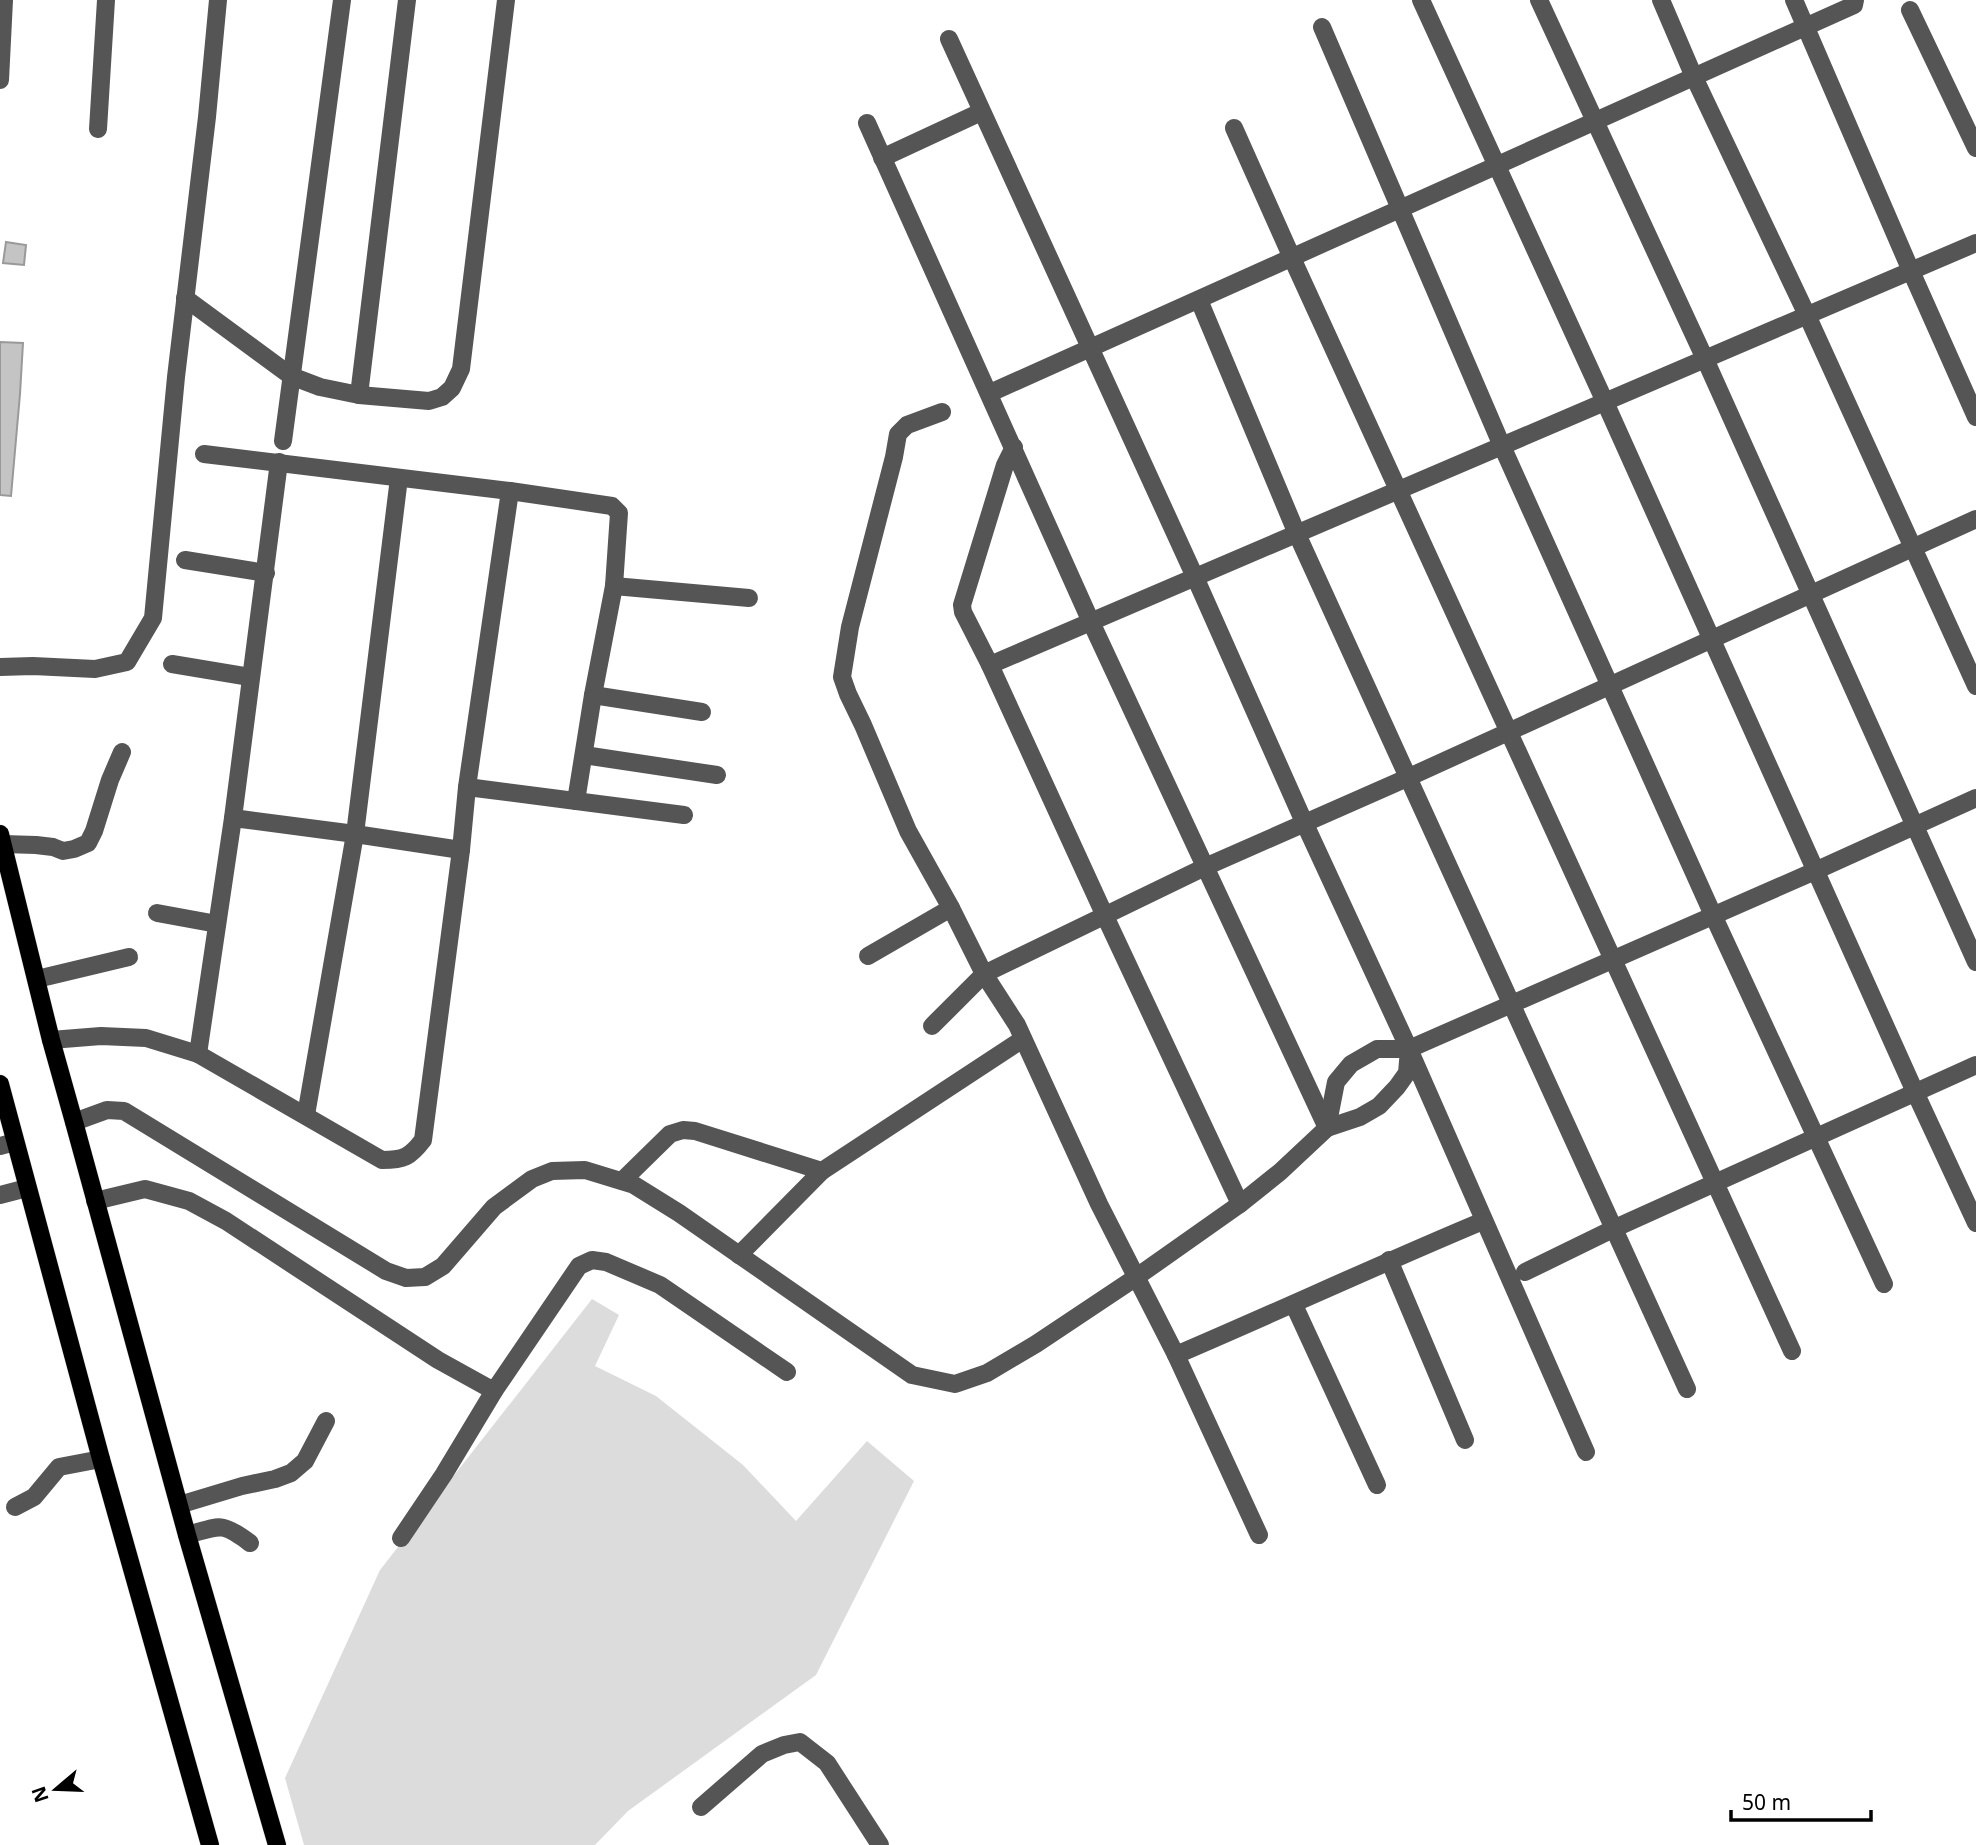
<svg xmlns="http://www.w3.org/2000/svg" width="1976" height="1845" font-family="'Noto Sans',sans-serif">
<rect width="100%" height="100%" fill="#fff"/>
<polygon fill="#dcdcdc" points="592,1299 619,1315 595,1366 656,1396 743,1465 796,1521 867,1441 914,1481 816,1675 628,1811 595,1845 304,1845 285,1778 380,1570"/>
<g fill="#c4c4c4" stroke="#999" stroke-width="2">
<polygon points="6,242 26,245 24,265 3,263"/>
<polygon points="0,342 23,343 20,394 11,496 0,495"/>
</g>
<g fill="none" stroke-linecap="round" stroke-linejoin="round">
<g stroke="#dbdbdb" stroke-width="19">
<g id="major">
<polyline points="0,834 51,1040 74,1122 187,1535 277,1845"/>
<polyline points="0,1084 101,1459 210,1845"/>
</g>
</g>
<g stroke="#555" stroke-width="18">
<polyline points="1421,0 1605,402 1915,1092 1976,1223"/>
<polyline points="1539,0 1705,359 1976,962"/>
<polyline points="1661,0 1694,77 1807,315 1976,686"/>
<polyline points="1794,0 1911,271 1976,417"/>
<polyline points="1910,10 1976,148"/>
<polyline points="1322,27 1502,446 1713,915 1884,1284"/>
<polyline points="949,39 1195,577 1304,822 1409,1049 1586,1452"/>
<polyline points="0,80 4,0"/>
<polyline points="867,123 1091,622 1327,1128 1360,1117 1379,1106 1397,1087 1407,1073 1409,1050"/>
<polyline points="1234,128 1292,258 1792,1351"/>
<polyline points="98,129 106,0"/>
<polyline points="882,158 981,112"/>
<polyline points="185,298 291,376 320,387 359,395 429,401 442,397 452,388 461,369 506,0"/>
<polyline points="1199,300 1297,534 1687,1389"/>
<polyline points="990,393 1854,5 1855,0"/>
<polyline points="359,395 407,0"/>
<polyline points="942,412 907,425 898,434 894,457 850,627 842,677 848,694 863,725 908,831 951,908 984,974 1017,1025 1099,1204 1176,1355 1259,1535"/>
<polyline points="283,441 342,0"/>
<polyline points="1014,447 1005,465 962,605 963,612 990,665 1105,916 1240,1204"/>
<polyline points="204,454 510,491 612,506 619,513 614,586 593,695 576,801"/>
<polyline points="185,560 266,573"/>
<polyline points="614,586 749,598"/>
<polyline points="172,664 250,677"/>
<polyline points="990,665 1976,243"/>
<polyline points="0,667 33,666 95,669 127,662 153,618 176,377 207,117 218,0"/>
<polyline points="593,695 702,712"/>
<polyline points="584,755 717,775"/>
<polyline points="467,787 684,815"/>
<polyline points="233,818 355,834 461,850"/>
<polyline points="3,844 36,845 53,847 63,851 74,849 88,843 94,831 110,780 122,752"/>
<polyline points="157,913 217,924"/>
<polyline points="868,956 951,908"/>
<polyline points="37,979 129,957"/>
<polyline points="932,1026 984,974 1205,867 1407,778 1976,519"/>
<path d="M51 1040 101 1036 146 1038 198 1054 382 1160C404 1160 410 1157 423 1140L461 850 467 787 510 491"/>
<polyline points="198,1054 233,818 279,462"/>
<polyline points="306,1115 355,834 399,478"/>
<polyline points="74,1122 107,1110 124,1111 386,1271 406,1278 425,1277 443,1266 494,1207 532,1179 552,1171 585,1170 634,1185 679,1213 912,1375 955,1384 987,1373 1036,1344 1135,1278 1240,1204 1280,1172 1327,1128 1336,1082 1351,1064 1377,1049 1409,1049 1815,871 1976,798"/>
<polyline points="0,1146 15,1142"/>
<polyline points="622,1181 670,1134 683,1130 695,1131 822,1171 1023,1039"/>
<polyline points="0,1195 27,1188"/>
<polyline points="95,1201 145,1189 189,1201 226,1221 438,1360 494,1391 579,1266 592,1260 606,1262 660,1285 787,1372"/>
<polyline points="739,1255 822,1171"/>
<polyline points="1389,1260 1465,1440"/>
<polyline points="1525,1272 1613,1229 1976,1065"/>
<polyline points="1294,1305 1377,1485"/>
<path d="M1176 1355C1279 1311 1380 1264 1483 1221"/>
<polyline points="179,1505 242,1486 275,1479 291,1473 305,1461 326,1421"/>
<polyline points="15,1507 34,1497 59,1467 101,1459"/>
<path d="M187 1535C220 1526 221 1521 250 1543"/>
<polyline points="401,1538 444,1474 494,1391"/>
<polyline points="701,1807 762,1754 784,1745 800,1742 827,1763 880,1845"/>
</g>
<use href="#major" stroke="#000" stroke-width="18"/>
</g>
<g transform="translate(56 1789) rotate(251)" stroke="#ffffff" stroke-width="5" paint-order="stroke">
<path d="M0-5L12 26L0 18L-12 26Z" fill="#000000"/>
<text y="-10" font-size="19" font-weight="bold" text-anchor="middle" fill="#000000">N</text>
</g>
<path d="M1731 1810v10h140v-10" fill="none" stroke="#000000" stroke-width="3.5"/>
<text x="1742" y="1810" font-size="21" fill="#000000" stroke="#ffffff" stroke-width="5" paint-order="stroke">50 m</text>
</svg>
